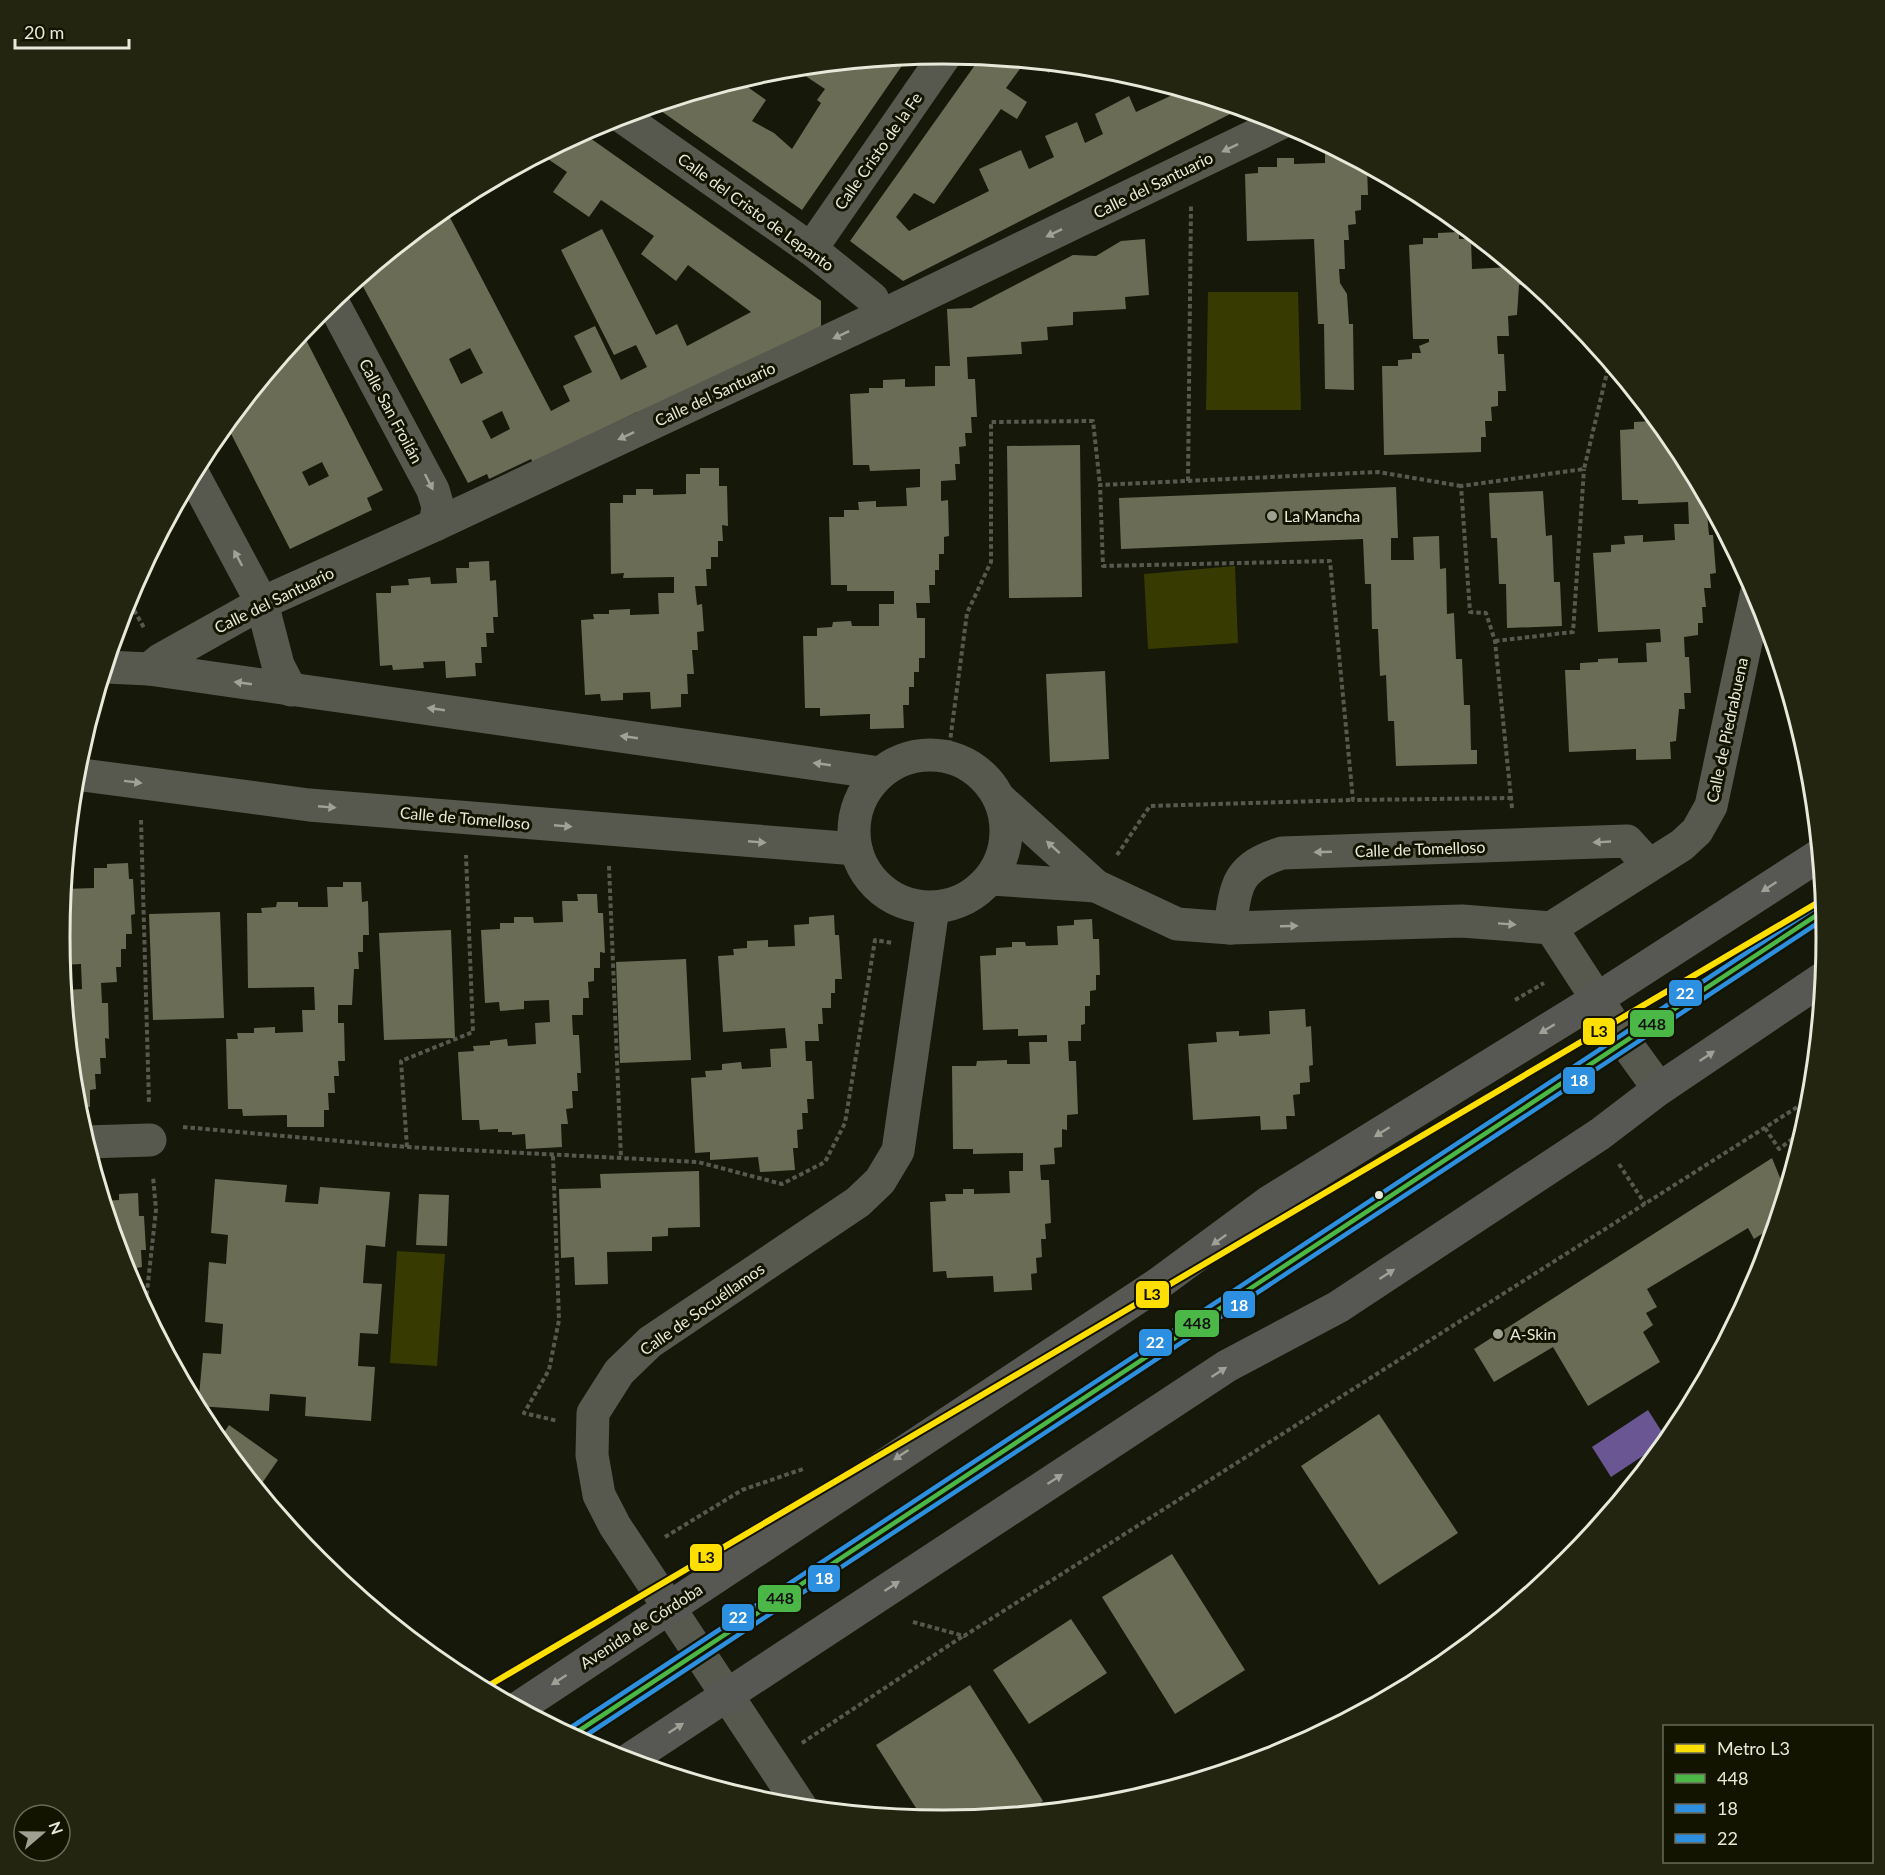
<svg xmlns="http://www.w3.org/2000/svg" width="1885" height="1875" font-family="Lato,sans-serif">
<rect width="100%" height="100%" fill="#16180a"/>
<g fill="#383b01">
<polygon points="1208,292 1298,292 1301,410 1206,410"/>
<polygon points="1235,566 1238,643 1148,649 1144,574"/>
<polygon points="397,1251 445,1254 437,1366 390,1363"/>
</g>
<polygon fill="#695692" points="1648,1410 1667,1440 1611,1477 1592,1447"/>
<g fill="#6a6c56" fill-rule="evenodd">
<polygon points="908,57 802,210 654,106 710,89 714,93 719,87 739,81 766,100 752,121 774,133 792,149 821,103 817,100 825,89 795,69"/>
<polygon points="980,58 1025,62 1006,88 1027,102 1017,119 1001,109 934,204 914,193 896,217 909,231 989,191 979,169 1021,150 1029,169 1054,157 1045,136 1077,122 1085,143 1103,134 1095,114 1129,96 1136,112 1181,91 1240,109 903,281 850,241"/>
<polygon points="1034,63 1046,64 1054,65 1049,73"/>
<path d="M583 133 821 301V326L640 420 637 412 533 463 531 459 489 479 487 474 468 483 359 279 445 208 551 411 570 401 563 386 592 372 574 336 595 326 621 380 647 367 636 345 614 355 561 250 602 229 656 335 677 324 687 346 751 312 688 265 676 281 641 254 654 236 601 200 589 217 553 192 567 172 542 155ZM470 348 483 373 461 384 449 359ZM502 411 510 429 491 439 482 421Z"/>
<polygon points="1325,145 1367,167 1368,195 1361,195 1361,210 1355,211 1356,224 1348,225 1349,240 1344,240 1345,269 1339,269 1340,283 1347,294 1349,324 1353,324 1354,390 1325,389 1324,324 1318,324 1314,239 1247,241 1245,174 1258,173 1258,167 1277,167 1277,158 1294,158 1294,164 1325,163"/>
<polygon points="1459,232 1459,239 1471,239 1472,269 1511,267 1526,279 1526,285 1519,285 1517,315 1508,316 1509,336 1497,336 1498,354 1504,354 1506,391 1498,391 1498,406 1491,407 1492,421 1485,421 1486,437 1481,437 1481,452 1384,455 1382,366 1398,366 1398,360 1412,359 1412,353 1421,353 1419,346 1429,342 1429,339 1413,339 1409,245 1423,244 1423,238 1438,238 1438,233"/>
<polygon points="1145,239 1149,295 1125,297 1126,309 1073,312 1073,325 1047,327 1048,340 1021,342 1022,354 967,357 968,379 975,379 977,417 971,417 972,433 965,433 966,446 959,447 960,464 955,464 956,480 941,481 941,501 948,500 949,536 944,537 944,554 939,554 939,570 935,570 935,585 929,585 930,603 916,603 917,618 925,618 925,658 919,658 919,672 914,672 914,687 909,687 909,705 903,705 904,728 870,729 870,714 820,716 820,708 805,708 803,636 817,636 817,628 832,627 833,622 851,621 852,626 879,626 879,604 894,604 894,591 847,591 847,585 831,585 829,517 844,517 844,510 859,510 858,502 876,501 876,507 907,506 906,488 920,487 920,469 870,471 869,465 853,465 850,394 869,393 869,388 883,388 883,380 905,379 905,387 935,386 935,366 950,366 947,309 971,308 1073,255 1096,256 1121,241"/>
<path d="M302 332 383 490 367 498 372 510 290 549 226 424ZM322 462 329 476 309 486 302 472Z"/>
<polygon points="1651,415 1677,447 1712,513 1707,513 1709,535 1713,535 1716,573 1710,574 1711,588 1704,588 1706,607 1702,607 1703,623 1698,623 1698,635 1684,637 1685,657 1689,657 1691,693 1684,693 1685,709 1679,709 1676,741 1670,742 1671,759 1636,760 1636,749 1569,752 1565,670 1580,670 1580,663 1598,662 1598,659 1618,658 1618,663 1647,662 1646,643 1661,642 1660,629 1598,632 1593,553 1611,552 1611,545 1625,544 1624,536 1643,535 1643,542 1675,540 1674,524 1689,524 1688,502 1638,504 1638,500 1622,500 1620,430 1634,429 1634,422 1652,421"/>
<polygon points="1080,445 1082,597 1009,598 1007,446"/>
<polygon points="700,468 719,468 719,486 727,486 728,526 722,525 723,541 718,541 718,557 711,557 711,569 706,569 707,586 695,586 697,605 702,604 704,631 697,632 698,650 692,650 694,674 687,674 688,694 681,694 681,707 651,709 650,692 623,693 623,700 601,701 600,694 585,695 581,620 594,619 593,614 609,614 609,610 630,609 630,615 659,614 658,593 674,593 674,577 623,578 624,573 611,574 610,503 623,503 623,495 636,495 636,489 653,489 653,495 686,494 686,474 700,474"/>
<polygon points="1396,487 1398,538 1391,538 1391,560 1414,560 1413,537 1439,536 1440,569 1446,568 1447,614 1454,613 1456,659 1462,659 1464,705 1470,705 1471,750 1477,750 1477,764 1396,766 1394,721 1388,721 1386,675 1380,676 1378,629 1372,629 1371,584 1365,584 1363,539 1121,549 1119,498"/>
<polygon points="1543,491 1546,536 1552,535 1554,582 1560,582 1562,626 1507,628 1506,584 1499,584 1497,538 1491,538 1489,493"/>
<polygon points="489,561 490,581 496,580 498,617 493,617 494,633 486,633 487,647 481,647 482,663 475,663 476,676 446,678 445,661 423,662 424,668 393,670 392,665 380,666 376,593 391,593 391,586 409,585 408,579 430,577 431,584 457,583 456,568 469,568 469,562"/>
<polygon points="1778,664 1784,683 1773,667"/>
<polygon points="1105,671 1109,759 1050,762 1046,674"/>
<polygon points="128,863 129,879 133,879 135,914 131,915 132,934 126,934 126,949 121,949 121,967 116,967 117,982 101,983 102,1003 108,1003 109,1039 105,1038 106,1058 100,1058 101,1074 95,1074 96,1089 90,1090 90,1107 76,1108 66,990 82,989 81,964 62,965 59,937 64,889 94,888 94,868 107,868 107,864"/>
<polygon points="343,882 361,882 362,902 368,901 369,935 363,935 363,952 358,952 359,969 354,969 352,1005 338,1005 338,1023 344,1023 345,1061 338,1061 339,1076 334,1076 335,1093 328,1093 329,1110 324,1110 324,1127 287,1127 287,1115 243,1116 242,1109 228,1109 226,1039 238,1039 237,1033 254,1033 254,1028 275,1027 275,1033 303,1032 302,1010 315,1010 314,987 248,988 247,913 262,913 261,908 276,907 277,902 298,902 298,907 328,907 327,887 343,887"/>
<polygon points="577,894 597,894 598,913 603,913 605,953 600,952 600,968 594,968 594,981 588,982 589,998 583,998 583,1015 572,1015 573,1035 579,1035 581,1073 577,1073 578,1091 572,1091 573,1108 566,1109 568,1124 561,1124 562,1147 526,1149 525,1134 512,1135 512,1132 498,1132 498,1129 480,1130 479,1120 462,1120 458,1052 474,1051 473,1046 490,1045 490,1041 507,1039 508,1046 536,1044 535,1023 550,1022 549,1000 524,1001 524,1009 500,1011 499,1002 485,1003 481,930 500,929 500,923 514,923 514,917 533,917 534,923 563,922 562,901 578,901"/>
<polygon points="220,912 224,1018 153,1020 149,914"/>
<polygon points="834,915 835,935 839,935 842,979 835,979 835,993 831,993 831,1008 822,1008 823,1024 818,1024 819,1041 805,1041 806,1061 812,1061 814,1099 807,1099 808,1113 802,1113 803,1129 797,1130 798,1148 793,1148 795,1170 760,1172 758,1157 710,1160 710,1152 695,1153 691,1078 706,1077 705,1071 722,1070 722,1064 741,1062 742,1069 771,1067 770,1049 787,1048 785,1028 723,1032 718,956 734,955 733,949 747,948 747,941 768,940 768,947 795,946 794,925 809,924 809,917"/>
<polygon points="1092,919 1093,939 1099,939 1100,975 1096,975 1096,990 1090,991 1090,1006 1085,1006 1085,1024 1081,1025 1081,1041 1068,1041 1069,1061 1076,1061 1078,1114 1067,1115 1067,1130 1062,1129 1062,1147 1054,1148 1055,1164 1040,1165 1041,1180 1049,1180 1051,1223 1045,1224 1046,1239 1041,1239 1042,1257 1036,1258 1037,1273 1031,1274 1032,1290 994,1292 993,1276 947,1278 946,1271 933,1272 930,1202 946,1201 945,1194 963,1194 963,1189 974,1189 974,1194 1010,1193 1009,1171 1023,1171 1023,1153 973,1154 973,1149 953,1149 952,1066 976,1066 977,1061 1007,1060 1007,1064 1030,1064 1029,1042 1047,1042 1047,1035 1018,1036 1018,1029 983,1030 980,956 996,955 996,948 1012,947 1012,942 1025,942 1026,946 1058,945 1057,926 1074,925 1074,920"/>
<polygon points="451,930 455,1038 384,1040 379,933"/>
<polygon points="686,959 691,1060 620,1063 616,962"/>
<polygon points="1305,1009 1306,1027 1311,1026 1313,1065 1309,1066 1310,1082 1300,1083 1300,1094 1293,1095 1295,1116 1286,1116 1287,1129 1261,1130 1260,1116 1193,1120 1188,1044 1217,1042 1216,1032 1239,1031 1239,1036 1270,1034 1269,1011"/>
<polygon points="1772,1158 1785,1190 1771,1236 1768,1230 1754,1239 1748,1228 1647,1289 1657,1307 1646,1313 1653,1325 1643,1332 1660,1362 1588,1406 1553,1347 1494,1382 1474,1349"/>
<polygon points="699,1171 700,1227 668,1228 668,1236 652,1237 652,1251 607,1252 608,1284 575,1285 574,1257 561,1258 559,1189 601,1188 600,1174"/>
<polygon points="215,1179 287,1185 285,1202 318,1204 320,1187 390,1192 385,1247 366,1245 363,1283 382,1284 378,1334 360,1333 358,1366 375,1367 371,1421 305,1416 306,1397 270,1394 269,1411 198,1406 203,1353 221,1354 223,1324 205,1322 209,1262 226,1264 228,1235 211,1233"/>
<polygon points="138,1193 139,1216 144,1216 146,1250 141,1250 142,1267 136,1268 136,1284 133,1284 133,1289 126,1275 104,1201 119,1200 119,1194"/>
<polygon points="419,1194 449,1195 447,1246 416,1245"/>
<polygon points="1379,1414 1458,1533 1379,1585 1301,1466"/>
<polygon points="209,1425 223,1434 229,1425 278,1460 258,1489 208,1428"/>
<polygon points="1172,1554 1245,1670 1175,1714 1102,1597"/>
<polygon points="1071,1619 1107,1673 1029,1724 993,1670"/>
<polygon points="970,1685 1043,1801 1025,1813 942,1821 923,1819 876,1745"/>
</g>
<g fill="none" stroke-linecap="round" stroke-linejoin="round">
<g stroke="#57594f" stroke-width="4" stroke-dasharray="4.5 3" stroke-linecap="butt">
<polyline points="1188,481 1191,206"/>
<polyline points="1461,486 1378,472 1100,485 1103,566 1330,561 1353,800 1511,798"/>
<polyline points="127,597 144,628"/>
<polyline points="1495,641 1573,632 1584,469"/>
<polyline points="955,758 949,749 967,613 991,562 991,422 1093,421 1100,485"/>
<polyline points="1512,808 1495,641 1486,613 1470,612 1461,486 1584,469 1609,364"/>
<polyline points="141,820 149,1103"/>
<polyline points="1117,855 1150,806 1353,800"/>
<polyline points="609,866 621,1158"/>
<polyline points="1515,1000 1544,983"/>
<polyline points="183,1127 407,1147 698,1162 782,1184 825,1162 845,1123 875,940 893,943"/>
<polyline points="1765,1128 1779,1149 1803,1131"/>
<polyline points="407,1147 401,1061 473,1032 466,855"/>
<polyline points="553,1156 559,1320 549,1370 524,1413 558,1421"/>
<polyline points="1794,1159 1795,1156"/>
<polyline points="1619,1164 1645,1204"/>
<polyline points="145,1310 156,1210 153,1176"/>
<polyline points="665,1537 742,1490 803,1469"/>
<polyline points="913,1622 964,1636 1810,1099"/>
<polyline points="802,1743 963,1636"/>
<polyline points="730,1792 742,1784"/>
</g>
<polyline stroke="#57594e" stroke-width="16" points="571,1736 1823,911"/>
<g stroke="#57594e" stroke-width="33">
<polyline points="621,116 811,249 872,298 881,316"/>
<polyline points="811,249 946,54"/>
<polyline points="332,301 433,490 438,507 435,525"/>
<polyline points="193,474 262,603 278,665 291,690"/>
<polyline points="106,667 149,669 880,773"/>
<polyline points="149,669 160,660 262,603 435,525 881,316 1283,122"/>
<circle cx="930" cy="831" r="76"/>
<polyline points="75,774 309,805 856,849"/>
<polyline points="1001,800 1096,886 1177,924 1230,928 1462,921 1551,928"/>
<polyline points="991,879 1096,886"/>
<path d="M1230 928C1236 884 1237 867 1282 853L1627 841 1649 865"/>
<polyline points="1551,928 1682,845 1697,831 1711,806 1756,595"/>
<polyline points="1551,928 1625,1042 1659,1089"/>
<polyline points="86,1142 150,1140"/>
<polyline points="801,1807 615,1526 599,1495 592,1455 593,1413 619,1372 650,1342 858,1202 880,1181 898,1151 933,908"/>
</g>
<g stroke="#575853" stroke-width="33">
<polyline points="518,1708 1158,1284 1269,1202 1597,999 1818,856"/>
<polyline points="627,1761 1227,1366 1338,1307 1600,1134 1659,1089 1822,979"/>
</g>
<g stroke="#131400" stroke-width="9">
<polyline id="bus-1" points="571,1736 1823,911"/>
</g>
<g stroke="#131400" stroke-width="9">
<polyline id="bus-2" points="579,1740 1824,919"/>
</g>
<g stroke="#131400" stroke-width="9">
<polyline id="bus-3" points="567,1730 1819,905"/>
</g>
<use href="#bus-1" stroke="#4ab747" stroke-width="4.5"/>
<use href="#bus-2" stroke="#2d8fdf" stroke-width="4.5"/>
<use href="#bus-3" stroke="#2d8fdf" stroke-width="4.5"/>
<g stroke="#131400" stroke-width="10">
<polyline id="metro-1" points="483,1689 1822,900"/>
</g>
<use href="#metro-1" stroke="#ffdf00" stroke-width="6"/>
</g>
<defs><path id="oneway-solid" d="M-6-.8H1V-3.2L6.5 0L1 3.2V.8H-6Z" transform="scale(1.5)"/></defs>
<g fill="#9fa294">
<use href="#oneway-solid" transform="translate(1230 148) rotate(154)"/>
<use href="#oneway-solid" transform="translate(1054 233) rotate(154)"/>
<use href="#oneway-solid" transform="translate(841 335) rotate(155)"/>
<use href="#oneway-solid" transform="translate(626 436) rotate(155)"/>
<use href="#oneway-solid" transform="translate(429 482) rotate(63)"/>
<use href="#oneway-solid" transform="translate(238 558) rotate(-118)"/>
<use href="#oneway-solid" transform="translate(243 683) rotate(-172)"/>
<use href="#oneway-solid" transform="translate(436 709) rotate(-172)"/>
<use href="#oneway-solid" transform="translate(629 737) rotate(-172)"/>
<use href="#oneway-solid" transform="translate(822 764) rotate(-172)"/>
<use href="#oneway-solid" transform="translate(133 782) rotate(7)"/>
<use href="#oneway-solid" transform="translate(327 807) rotate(5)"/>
<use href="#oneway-solid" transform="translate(563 826) rotate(5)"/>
<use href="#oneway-solid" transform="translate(757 842) rotate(5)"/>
<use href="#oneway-solid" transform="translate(1602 842) rotate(177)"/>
<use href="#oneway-solid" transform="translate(1053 847) rotate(-138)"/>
<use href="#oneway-solid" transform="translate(1323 852) rotate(178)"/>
<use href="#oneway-solid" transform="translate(1507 924) rotate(4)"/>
<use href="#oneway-solid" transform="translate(1289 926) rotate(-2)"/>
</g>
<g fill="#9fa196">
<use href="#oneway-solid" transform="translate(1769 887) rotate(147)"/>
<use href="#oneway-solid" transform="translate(1547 1029) rotate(149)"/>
<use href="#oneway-solid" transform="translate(1707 1056) rotate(-34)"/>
<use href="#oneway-solid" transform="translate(1382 1132) rotate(148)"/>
<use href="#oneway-solid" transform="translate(1219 1240) rotate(144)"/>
<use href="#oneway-solid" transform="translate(1387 1274) rotate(-33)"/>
<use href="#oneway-solid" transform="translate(1219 1372) rotate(-33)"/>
<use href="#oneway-solid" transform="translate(901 1455) rotate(146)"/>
<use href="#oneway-solid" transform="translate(1055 1479) rotate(-33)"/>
<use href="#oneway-solid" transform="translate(892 1586) rotate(-33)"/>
<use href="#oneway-solid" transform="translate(559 1680) rotate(147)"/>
<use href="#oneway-solid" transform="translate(676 1728) rotate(-33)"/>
</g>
<g fill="#9ea091" stroke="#131400" stroke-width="2">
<circle cx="1272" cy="516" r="6"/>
<circle cx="1498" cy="1334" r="6"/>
</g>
<circle fill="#e7eada" stroke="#131400" stroke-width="2" cx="1379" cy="1195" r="5"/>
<g text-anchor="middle" stroke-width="6" stroke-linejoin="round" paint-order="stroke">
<g font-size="16" fill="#e7eada" stroke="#131400">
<text transform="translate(878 151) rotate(-55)" y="6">Calle Cristo de la Fe</text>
<text transform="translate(1153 185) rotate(-26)" y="6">Calle del Santuario</text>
<text transform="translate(756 212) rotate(36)" y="6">Calle del Cristo de Lepanto</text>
<text transform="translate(715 394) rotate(-25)" y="6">Calle del Santuario</text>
<text transform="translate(391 411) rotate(62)" y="6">Calle San Froilán</text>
<text transform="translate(274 600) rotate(-26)" y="6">Calle del Santuario</text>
<text transform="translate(1727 730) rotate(-78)" y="6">Calle de Piedrabuena</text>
<text transform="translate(465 818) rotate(5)" y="6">Calle de Tomelloso</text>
<text transform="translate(1420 849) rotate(-2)" y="6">Calle de Tomelloso</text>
<text transform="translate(702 1309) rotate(-35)" y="6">Calle de Socuéllamos</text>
<text transform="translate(641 1626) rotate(-33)" y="6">Avenida de Córdoba</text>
</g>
<g font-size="16" fill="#e7eada" stroke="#131400" text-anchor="start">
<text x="1284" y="522">La Mancha</text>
<text x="1510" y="1340">A-Skin</text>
</g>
</g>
<path d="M0 0H1885V1875H0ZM70 937a873 873 0 1 1 1746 0a873 873 0 1 1-1746 0Z" fill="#242511" fill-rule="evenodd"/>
<path fill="none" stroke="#e7eada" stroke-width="3" d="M70 937a873 873 0 1 1 1746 0a873 873 0 1 1-1746 0Z"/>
<g stroke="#131400" stroke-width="2">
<rect x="1668" y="979" width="35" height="28" rx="6" fill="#2d8fdf"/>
<rect x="1629" y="1009" width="46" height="29" rx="6" fill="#4ab747"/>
<rect x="1582" y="1017" width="34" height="29" rx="6" fill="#ffdf00"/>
<rect x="1562" y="1066" width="34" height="29" rx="6" fill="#2d8fdf"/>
<rect x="1135" y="1280" width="35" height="29" rx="6" fill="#ffdf00"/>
<rect x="1222" y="1290" width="34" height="29" rx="6" fill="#2d8fdf"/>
<rect x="1174" y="1309" width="46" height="29" rx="6" fill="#4ab747"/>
<rect x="1138" y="1328" width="35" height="29" rx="6" fill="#2d8fdf"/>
<rect x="689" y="1543" width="34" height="29" rx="6" fill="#ffdf00"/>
<rect x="807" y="1564" width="34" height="29" rx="6" fill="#2d8fdf"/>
<rect x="757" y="1584" width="45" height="29" rx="6" fill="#4ab747"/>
<rect x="721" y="1603" width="34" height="29" rx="6" fill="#2d8fdf"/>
</g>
<g font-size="16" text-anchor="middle" font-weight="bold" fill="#fff">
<text x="1685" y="999">22</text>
<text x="1579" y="1086">18</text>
<text x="1239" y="1311">18</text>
<text x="1155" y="1348">22</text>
<text x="824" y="1584">18</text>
<text x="738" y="1623">22</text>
</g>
<g font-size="16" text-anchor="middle" font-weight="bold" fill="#111">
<text x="1652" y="1030">448</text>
<text x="1599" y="1037">L3</text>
<text x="1152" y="1300">L3</text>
<text x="1197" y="1329">448</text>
<text x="706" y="1563">L3</text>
<text x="780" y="1604">448</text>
</g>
<rect x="1663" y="1725" width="210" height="138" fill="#131400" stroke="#686a57" stroke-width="1.5"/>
<rect x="1675" y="1744" width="30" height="9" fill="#ffdf00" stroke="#686a57" stroke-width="1.5"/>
<text x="1717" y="1755" font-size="18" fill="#e7eada">Metro L3</text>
<rect x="1675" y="1774" width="30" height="9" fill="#4ab747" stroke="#686a57" stroke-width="1.5"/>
<text x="1717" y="1785" font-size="18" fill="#e7eada">448</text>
<rect x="1675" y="1804" width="30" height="9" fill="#2d8fdf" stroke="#686a57" stroke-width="1.5"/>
<text x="1717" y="1815" font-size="18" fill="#e7eada">18</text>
<rect x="1675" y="1834" width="30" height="9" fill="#2d8fdf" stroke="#686a57" stroke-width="1.5"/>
<text x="1717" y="1845" font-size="18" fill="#e7eada">22</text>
<g transform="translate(42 1833) rotate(70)"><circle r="28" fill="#131400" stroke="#686a57" stroke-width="1.5"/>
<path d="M0-4.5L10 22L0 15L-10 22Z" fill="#9ea091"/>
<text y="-9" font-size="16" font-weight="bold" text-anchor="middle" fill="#e7eada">N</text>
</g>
<path d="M15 39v9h114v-9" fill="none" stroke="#e7eada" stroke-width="3"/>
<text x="24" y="39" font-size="18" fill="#e7eada" stroke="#131400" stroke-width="4.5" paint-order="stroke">20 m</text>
</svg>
